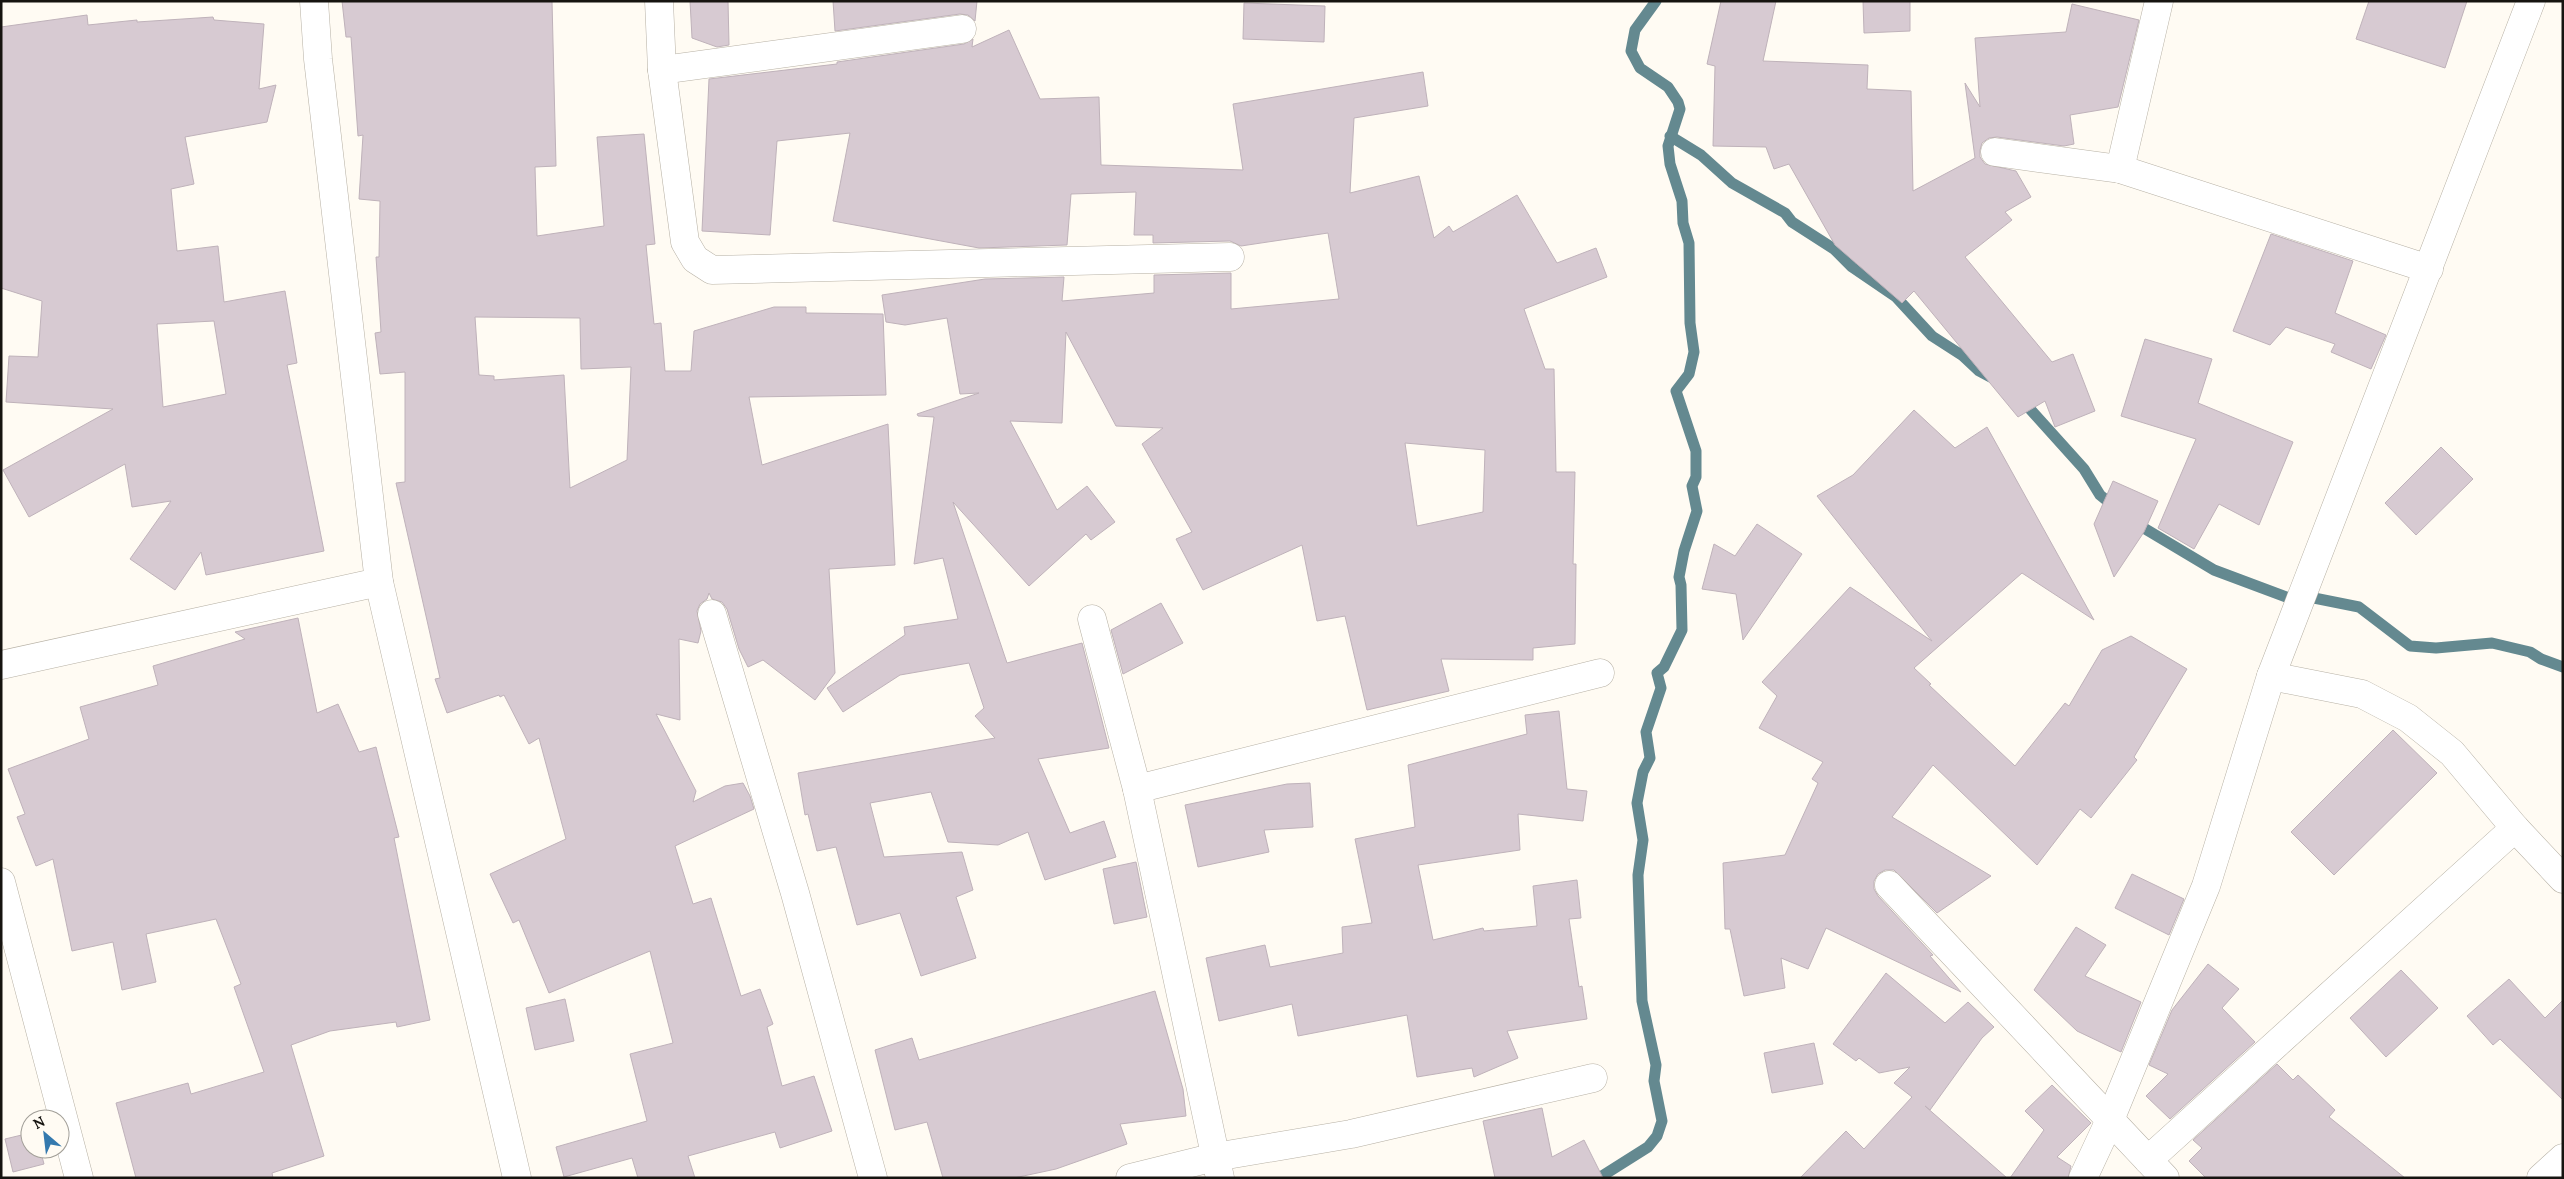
<svg xmlns="http://www.w3.org/2000/svg" width="2564" height="1179" font-family="Lora,serif">
<rect width="100%" height="100%" fill="#fffbf3"/>
<g fill="none" stroke-linecap="round" stroke-linejoin="round">
<g stroke="#648990" stroke-width="11">
<polyline points="1670,136 1701,155 1732,183 1785,213 1792,222 1834,249 1852,267 1896,297 1932,336 1963,356 1979,371 1994,379"/>
<polyline points="2021,399 2084,469 2100,495 2116,508"/>
<polyline points="2132,521 2214,570 2289,598 2309,597 2359,607 2410,646 2436,648 2492,643 2530,652 2541,659 2563,667"/>
<polyline points="1599,1178 1648,1147 1657,1136 1662,1121 1654,1081 1656,1065 1642,1001 1638,875 1643,840 1637,803 1643,772 1650,758 1646,732 1661,688 1657,673 1664,667 1682,630 1681,585 1679,577 1684,551 1697,511 1692,486 1696,477 1696,451 1676,391 1689,374 1694,352 1690,323 1689,243 1683,223 1682,201 1670,164 1668,146 1680,109 1678,102 1668,87 1640,68 1631,51 1635,30 1656,1"/>
</g>
</g>
<g fill="#d7cad2" stroke="#bfb2ba" fill-rule="evenodd">
<path d="M342 1H552L556 166 535 167 537 236 604 226 597 137 644 134 655 244 646 245 654 324 661 323 665 371H691L694 331 774 307H806V313L883 314 886 395 749 397 762 465 888 424 895 565 829 569 835 673 815 700 763 660 748 667 739 649 727 609 722 602 712 599 709 593 707 599 700 604 697 611 701 631 698 643 679 639 680 720 656 714 696 791 693 802 725 786 743 783 750 796 754 809 675 846 693 904 711 898 741 996 760 989 773 1024 767 1027 782 1086 814 1076 832 1131 780 1148 775 1132 688 1156 695 1178H638L632 1158 564 1177 556 1147 647 1121 630 1054 673 1043 650 951 549 993 519 920 513 923 490 874 566 839 539 738 529 744 504 695 500 697 499 695 447 713 435 679 440 678 396 483 405 482V372L380 374 375 333 381 332 376 257H379L380 201 359 199 363 135 358 136 351 37H346ZM475 317 580 318 581 369 631 367 627 460 570 488 564 375 494 380V376L479 375Z"/>
<polygon points="690,1 728,1 729,45 717,47 692,38"/>
<polygon points="833,1 977,1 975,21 968,15 960,14 835,31"/>
<polygon points="1721,1 1776,1 1763,61 1868,65 1867,89 1911,91 1913,191 1975,158 1965,83 1980,107 1975,38 2066,32 2072,4 2139,20 2118,107 2070,115 2074,144 2064,146 1997,137 1989,138 1982,143 1980,150 1980,157 1985,164 2016,171 2031,197 2005,212 2012,220 1965,257 2052,362 2073,354 2095,411 2055,427 2045,401 2018,417 1914,291 1902,303 1835,245 1789,164 1774,169 1766,147 1713,146 1715,66 1707,64"/>
<polygon points="1863,1 1910,1 1910,31 1864,33"/>
<polygon points="2369,1 2467,1 2445,68 2356,39"/>
<polygon points="1244,3 1325,6 1324,42 1243,39"/>
<path d="M87 15 88 25 137 20V22L213 17 214 20 264 24 259 89 276 85 267 122 185 137 194 184 171 189 177 251 218 246 224 302 285 291 297 363 287 365 324 551 206 575 201 552 175 590 130 559 171 501 132 507 125 464 29 517 3 470 113 409 6 402 9 356 38 357 42 301 1 288V27ZM214 321 226 394 163 407 157 324Z"/>
<path d="M1009 30 1040 99 1099 97 1101 165 1243 170 1233 104 1423 72 1428 106 1354 118 1350 193 1419 176 1434 238 1449 226 1453 232 1517 195 1557 263 1596 248 1607 277 1524 309 1545 369H1554L1556 472H1575L1573 564H1576L1575 644 1533 648V660L1441 659 1449 691 1367 710 1345 616 1317 621 1302 545 1203 590 1176 539 1192 532 1142 444 1163 428 1116 426 1066 332 1062 423 1010 421 1057 510 1087 486 1115 522 1091 540 1086 534 1029 586 953 502 1007 663 1082 643 1109 748 1038 759 1070 833 1104 821 1116 857 1045 880 1028 832 998 845 948 842 931 792 870 803 884 857 962 852 973 890 956 897 976 958 921 976 900 913 857 925 836 847 817 851 808 814 805 815 798 773 995 738 975 716 984 708 969 663 900 675 843 712 827 688 905 635 904 627 958 619 943 558 914 564 934 417 918 416 917 414 979 393 960 394 947 318 905 325 886 322 882 295 985 279 1064 277 1062 301 1154 293V275L1231 273V309L1339 299 1328 233 1241 246 1230 241 1153 243V235H1134L1136 192 1071 194 1067 245 979 248 833 221 850 133 777 141 770 235 702 231 709 79 837 64V62L964 44 973 39 972 47ZM1405 443 1485 450 1483 512 1417 526Z"/>
<polygon points="2271,234 2353,261 2335,313 2386,335 2371,369 2331,352 2335,344 2286,327 2270,345 2233,331"/>
<polygon points="2145,339 2212,359 2198,403 2293,442 2259,525 2219,504 2194,549 2158,528 2196,439 2121,416"/>
<polygon points="1914,410 1955,448 1987,427 2094,620 2022,573 1914,668 1931,684 1929,685 2015,766 2065,703 2069,706 2102,650 2131,636 2187,669 2134,757 2137,760 2091,818 2080,809 2037,865 1933,765 1892,817 1991,876 1937,913 1894,870 1885,870 1878,874 1874,881 1874,889 1878,896 1933,955 1930,956 1961,992 1826,928 1808,969 1781,958 1785,988 1744,996 1730,929 1725,929 1723,863 1785,855 1818,783 1812,779 1823,762 1759,728 1777,696 1762,682 1850,587 1932,641 1817,496 1853,475"/>
<polygon points="2441,447 2473,479 2416,535 2385,503"/>
<polygon points="2113,481 2158,501 2144,532 2114,577 2094,524"/>
<polygon points="1757,524 1802,554 1743,640 1736,594 1702,589 1714,544 1735,556"/>
<polygon points="1161,603 1183,643 1123,674 1111,630"/>
<polygon points="298,618 317,713 338,704 359,752 376,747 399,837 394,838 430,1020 397,1027 396,1022 330,1031 291,1045 324,1156 272,1173 273,1178 136,1178 116,1103 188,1083 191,1094 264,1072 234,987 241,984 216,919 146,934 156,982 122,990 113,942 72,951 53,859 36,866 17,817 25,814 8,769 89,739 80,707 158,685 153,666 245,639 235,632"/>
<polygon points="1559,711 1567,789 1587,791 1583,821 1518,814 1520,850 1418,865 1433,940 1483,928 1484,931 1537,926 1533,886 1577,880 1581,918 1569,919 1579,987 1582,986 1587,1019 1507,1031 1518,1058 1474,1077 1472,1068 1417,1077 1407,1015 1298,1036 1292,1004 1219,1021 1206,958 1265,945 1270,967 1343,953 1342,927 1372,923 1355,839 1415,827 1408,765 1527,734 1525,715"/>
<polygon points="2393,730 2437,773 2334,875 2291,832"/>
<polygon points="1310,783 1313,827 1264,830 1269,852 1198,867 1185,805 1287,784"/>
<polygon points="1136,862 1147,917 1114,924 1103,869"/>
<polygon points="2132,874 2184,899 2169,935 2115,908"/>
<polygon points="2076,927 2106,945 2085,976 2141,1002 2121,1052 2077,1031 2034,990"/>
<polygon points="2208,964 2239,989 2222,1008 2255,1042 2170,1119 2146,1096 2168,1074 2149,1065 2172,1010"/>
<polygon points="2401,970 2438,1008 2386,1057 2350,1018"/>
<polygon points="1886,973 1945,1023 1968,1002 1994,1027 1982,1038 1930,1110 1925,1106 2007,1178 1800,1178 1846,1131 1864,1149 1912,1097 1894,1083 1910,1067 1879,1073 1859,1058 1856,1061 1833,1044"/>
<polygon points="2509,979 2545,1018 2563,1000 2563,1100 2500,1039 2493,1045 2467,1016"/>
<polygon points="1155,991 1183,1089 1186,1116 1120,1124 1127,1144 1056,1169 1014,1178 943,1178 927,1122 895,1130 875,1050 912,1038 919,1060"/>
<polygon points="565,999 574,1041 535,1050 526,1008"/>
<polygon points="1814,1043 1823,1084 1772,1093 1764,1053"/>
<polygon points="2277,1064 2293,1080 2298,1075 2335,1110 2329,1117 2405,1178 2206,1178 2189,1161 2202,1148 2193,1140"/>
<polygon points="2052,1085 2091,1123 2057,1157 2071,1166 2068,1178 2010,1178 2044,1130 2025,1111"/>
<polygon points="1542,1108 1552,1157 1584,1140 1603,1178 1495,1178 1483,1121"/>
<polygon points="30,1133 30,1149 40,1149 44,1164 13,1172 5,1139"/>
</g>
<g fill="none" stroke-linecap="round" stroke-linejoin="round">
<g stroke="#b7b1a5" stroke-width="29">
<g id="minor">
<polyline points="659,1 662,70 685,242 695,259 712,270 1230,257"/>
<polyline points="662,70 962,29"/>
<polyline points="1995,152 2120,169 2429,269"/>
<polyline points="2120,169 2159,1"/>
<polyline points="712,614 795,893 873,1178"/>
<polyline points="1092,619 1137,789 1220,1178"/>
<polyline points="1,665 379,582"/>
<polyline points="2271,676 2362,694 2408,718 2452,753 2515,828 2563,879"/>
<polyline points="1137,789 1600,673"/>
<polyline points="1,882 79,1178"/>
<polyline points="1889,885 2165,1178"/>
<polyline points="2148,1160 2515,828"/>
<polyline points="1130,1178 1215,1157 1351,1134 1593,1078"/>
<polyline points="2083,1178 2110,1120 2206,886 2271,676 2531,1"/>
<polyline points="2541,1178 2563,1158"/>
</g>
</g>
<g stroke="#b7b1a5" stroke-width="29">
<polyline id="tertiary" points="314,1 318,59 379,582 517,1178"/>
</g>
<use href="#minor" stroke="#fff" stroke-width="28"/>
<use href="#tertiary" stroke="#fff" stroke-width="28"/>
</g>
<rect width="2564" height="1179" fill="none" stroke="#161410" stroke-width="5"/>
<g transform="translate(45 1134) rotate(332)"><circle r="24" fill="#fffbf3" stroke="#a29f98"/>
<path d="M0-4L9 19L0 12L-9 19Z" fill="#3479ae"/>
<text y="-8" font-size="14" font-weight="bold" text-anchor="middle" fill="#161410">N</text>
</g>
</svg>
